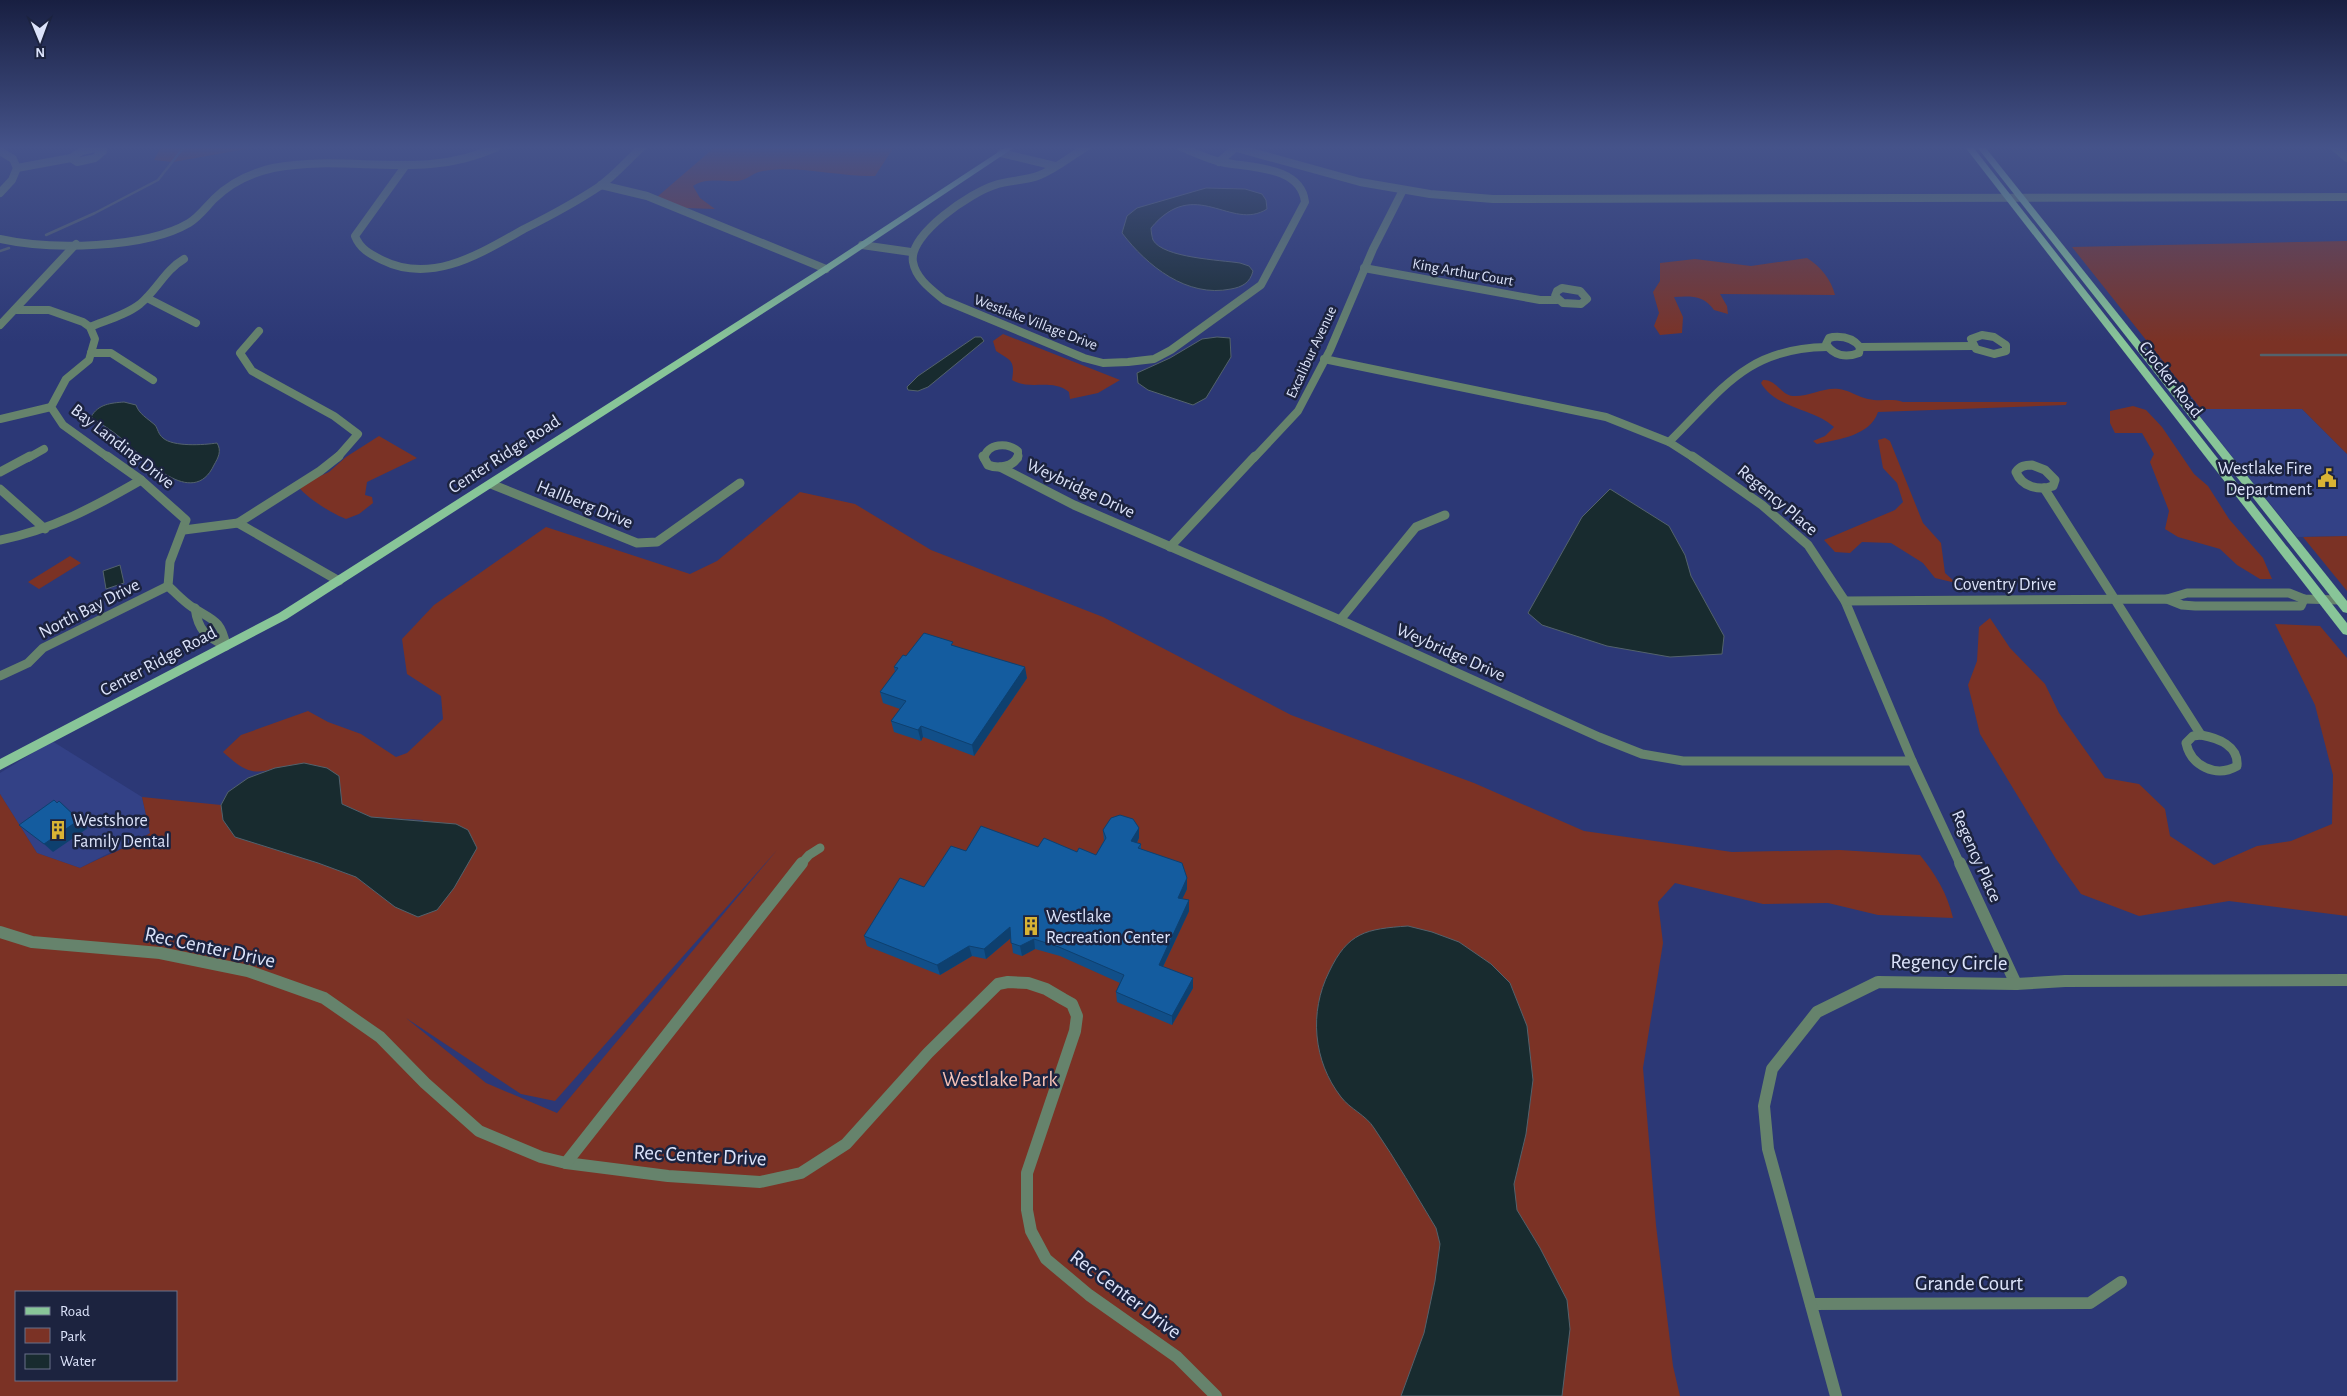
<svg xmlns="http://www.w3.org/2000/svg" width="2347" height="1396" font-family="'Alegreya Sans',sans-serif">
<rect width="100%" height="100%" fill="#2c3876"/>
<g fill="#334186">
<polygon points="2194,409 2302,409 2347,454 2347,536 2297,537"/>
<polygon points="52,741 142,797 150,833 137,842 107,854 80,868 37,853 0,794 0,773"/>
</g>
<g fill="#7b3225" fill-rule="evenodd">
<polygon points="161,147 257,147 173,162 154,160"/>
<path d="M715 147H894L875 176C838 177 800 165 763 171 754 172 747 180 738 181 724 182 706 177 693 186L700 198 715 209 685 208 657 197Z"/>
<polygon points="2347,241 2347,454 2302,409 2201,409 2072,247"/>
<path d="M1807 258C1821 267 1831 279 1835 295L1720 294 1727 306 1728 314 1714 310C1704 295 1690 296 1674 297L1683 317 1682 333 1660 335 1654 326 1659 313 1653 292 1660 281V263L1695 259 1751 266Z"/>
<path d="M1003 334 1120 380 1098 393 1070 399 1069 392C1051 378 1030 391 1012 380 1015 361 1012 361 996 351L993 341Z"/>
<path d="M1763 380C1776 379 1781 395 1793 396 1809 397 1823 387 1839 389 1849 390 1858 397 1868 399 1880 402 1892 398 1903 402H2067L2066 405 1878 412C1870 436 1839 439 1817 444L1813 441 1825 436 1834 427C1813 408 1776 409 1761 383Z"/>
<polygon points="2133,406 2146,410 2162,427 2194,474 2208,486 2229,519 2263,558 2272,579 2260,579 2237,565 2220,549 2178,537 2165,529 2169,511 2150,462 2154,454 2142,433 2115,433 2110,423 2110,411"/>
<path d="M379 436 417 458 367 482 365 495 372 497 373 503 359 514 346 519C333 514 306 498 298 486L329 472 346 457Z"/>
<polygon points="1885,438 1890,441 1923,523 1941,543 1945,573 1956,583 1935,578 1923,563 1891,543 1862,542 1850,553 1835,552 1824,540 1895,510 1903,502 1897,483 1883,468 1878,440"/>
<path d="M800 492 855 504 931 550 1103 617 1291 715 1474 783 1584 831 1732 852 1840 850 1920 855C1936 875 1947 893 1953 918L1878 915 1828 903 1763 904 1675 883 1658 902 1663 943 1643 1068 1656 1225 1673 1366 1680 1396H0V794L37 853 80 868C103 856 129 848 150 833L142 797 221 805 223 820 235 837 318 863 356 877 395 907 423 820 371 817 342 804 339 776 275 768C251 777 241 768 223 752L241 735 308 711 328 722 361 734 396 757 407 753 443 719 441 696 407 674 402 639 434 605 546 527 690 574 717 561ZM777 850 557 1113 486 1083 406 1018 521 1094 555 1101ZM16 1292H176V1380H16Z"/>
<polygon points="2347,536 2347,591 2303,537"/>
<polygon points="70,556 81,563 39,589 28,582"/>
<polygon points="1990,618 2010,648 2045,684 2059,713 2105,778 2139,784 2165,809 2170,836 2214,865 2257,846 2291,841 2332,824 2333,775 2315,705 2275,624 2320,626 2347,658 2347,916 2229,901 2139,916 2081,894 2056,859 1980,734 1968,685 1977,661 1979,627"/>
</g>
<g fill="#182b2f" stroke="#53626c">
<path d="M1206 188 1245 189 1262 194 1266 200 1267 209C1231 232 1195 175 1151 228 1151 231 1152 237 1153 240 1163 258 1221 260 1240 263L1249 266 1253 271C1250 283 1242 287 1231 289 1187 298 1147 266 1122 233L1127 216 1137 208Z"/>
<polygon points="975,337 981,337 984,341 928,387 918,391 908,390 907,387 918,376"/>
<polygon points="1217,337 1230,338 1231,357 1206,398 1193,405 1148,390 1138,383 1137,373 1170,358 1202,339"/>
<path d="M124 402 136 405C139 414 147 418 155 425 158 429 158 434 163 438 173 447 204 445 217 443 222 451 218 458 214 465 193 510 144 458 122 439 113 431 101 424 91 417 98 404 111 403 124 402Z"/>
<polygon points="1610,489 1669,526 1685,555 1691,576 1724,636 1722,654 1670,657 1607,646 1542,625 1528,613 1582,517"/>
<polygon points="120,565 124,583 106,589 103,571"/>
<polygon points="304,763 327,768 339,776 342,804 371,817 456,824 468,830 477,848 454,888 437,910 418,917 395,907 356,877 318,863 235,837 223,820 221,805 228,792 248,778 275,768"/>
<path d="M1408 926 1432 932 1459 942 1491 964 1510 983 1527 1026 1533 1080 1526 1134 1514 1184 1517 1210 1540 1248 1567 1300 1570 1329 1562 1396H1401L1424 1333 1435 1281 1440 1244 1436 1228C1416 1195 1396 1160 1374 1128 1366 1115 1350 1109 1341 1097 1313 1061 1309 1012 1329 972 1348 932 1366 929 1408 926Z"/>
</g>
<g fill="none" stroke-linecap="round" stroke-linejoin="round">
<g stroke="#53626c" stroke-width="2.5">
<polyline points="46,235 95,213 158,180 184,147"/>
<polyline points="0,251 9,248"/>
<polyline points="2261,355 2347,355"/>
</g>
<g stroke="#66836c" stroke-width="8">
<path d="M1086 147C1071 156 1057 168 1040 175 1026 181 1010 180 995 185 972 192 908 234 913 262 916 279 932 290 944 300L1084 358 1103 363 1128 362 1154 359 1171 350 1261 285 1305 202C1301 165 1248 168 1221 162 1207 159 1194 152 1181 147"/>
<polyline points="2334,147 2347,158"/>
<polygon points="95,148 103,151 95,158 77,162 71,158 82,151"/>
<polyline points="0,151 13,159 17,168"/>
<polyline points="1001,153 1055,166"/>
<polyline points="1219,162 1236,147"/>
<path d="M406 165 355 236C360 249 370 254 382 260 432 285 481 253 524 229 550 216 576 202 600 186 615 175 628 160 642 147"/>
<polyline points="17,168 71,158"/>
<polyline points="601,185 647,196 826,269"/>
<polyline points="0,193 12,180 17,168"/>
<path d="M0 239C49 250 145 249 189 223 199 217 206 207 214 199 230 183 251 173 273 168 350 153 421 182 497 147"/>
<polyline points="862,245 911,252"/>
<polyline points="1364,268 1540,300 1557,300"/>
<polygon points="1562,288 1580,291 1587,299 1581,304 1563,303 1555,296 1557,291"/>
<polyline points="147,298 196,323"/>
<polyline points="15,310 49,310 83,322 90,327 95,339 89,360 66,379 51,407 63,425 109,458"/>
<polyline points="0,325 76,244"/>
<path d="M90 327C107 320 126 315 140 304 157 290 165 270 184 259"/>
<polyline points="259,331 240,353 252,371 334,416 358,434 337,458"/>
<polygon points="1982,335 1994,337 2006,345 2006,351 1994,354 1976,349 1971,339"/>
<path d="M1833 337C1844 336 1853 338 1860 347L1859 353C1846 358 1834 356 1826 344L1829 338Z"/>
<polyline points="1860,347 1973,346"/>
<polyline points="91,353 111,353 153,380"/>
<polyline points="1324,359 1606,417 1669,442 1694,458"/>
<polyline points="0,419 51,407"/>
<path d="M1669 442C1722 390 1746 348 1827 347"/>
<polyline points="28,458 44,449"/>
<path d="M984 458C988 443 1007 442 1018 451V458"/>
<polyline points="1254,458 1298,411 1330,350 1373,249 1403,190"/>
</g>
<g stroke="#66836c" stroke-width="9">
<path d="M107 456 141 480 186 520 170 562 168 586C176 593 183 601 192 607 212 620 221 619 226 646"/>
<polyline points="339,456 320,471 238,523 339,581"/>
<path d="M983 456 988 465C998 469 1014 467 1018 456"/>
<polyline points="1692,456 1762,505 1808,545 1845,601 1912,761 1960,864"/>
<path d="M2032 465 2045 470 2055 480 2053 486C2039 491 2022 487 2016 472 2020 466 2025 465 2032 465Z"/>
<polyline points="1000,467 1074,505 1340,620 1599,737 1642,754 1683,761 1912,761"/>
<polyline points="0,472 30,456"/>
<polyline points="491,484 637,543 657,542 740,483"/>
<polyline points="2044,488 2201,735"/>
<polyline points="0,489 45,529"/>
<polyline points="184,530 238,523"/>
<path d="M0 540C52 530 96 506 141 480"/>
<polyline points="1170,547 1255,456"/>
<polyline points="2167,599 2187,593 2289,593 2304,599 2339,600"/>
<polyline points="1845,601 2167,599 2182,605 2195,606 2301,606 2304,599"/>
<path d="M195 608C198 630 206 637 226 646"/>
<polyline points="1340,620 1416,527 1445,515"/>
<polyline points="0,676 28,663 43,648 168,586"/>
<path d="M2201 735C2218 738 2239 746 2237 766 2216 778 2191 766 2186 743L2193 736Z"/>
<polyline points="801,864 809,855 820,848"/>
</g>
<g stroke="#66836c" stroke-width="12">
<polyline points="1960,863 2016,984"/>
<polyline points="0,932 32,942 160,953 248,971 324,998 380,1037 425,1083 479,1131 541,1157 566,1163 668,1176 760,1182 801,1173 846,1144 928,1053 998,984 1008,982 1028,983 1046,989 1063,999 1072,1004 1077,1016 1075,1031 1027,1173 1027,1210 1031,1231 1046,1259 1089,1295 1177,1357 1216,1396"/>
<polyline points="566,1163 802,863"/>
<polyline points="1811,1304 2090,1303 2121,1282"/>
<polyline points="1836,1396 1768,1149 1764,1106 1772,1069 1817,1012 1878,982 2016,984 2065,981 2347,980"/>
</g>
<polyline stroke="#66836c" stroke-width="8" points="1233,147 1360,182 1430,194 1493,199 2347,197"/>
<g fill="#88c598" fill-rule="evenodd">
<polygon points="1006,147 1015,147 829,271 287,619 0,770 0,759 279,613 823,267"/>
<polygon points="1965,147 1973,147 2347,623 2347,635 2343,634"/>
<polygon points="1977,147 1985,147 2347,601 2347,613 2343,612"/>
</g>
</g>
<g fill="#114f89">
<polygon points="953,645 1027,678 974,756 923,737 921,741 894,732 891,721 900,709 883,703 880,692 895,672 894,667 906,656"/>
<polygon points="1139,828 1139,838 1137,843 1141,844 1141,849 1187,889 1182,899 1189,911 1163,967 1193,988 1172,1025 1117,1002 1116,992 1120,983 1060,956 1035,949 1022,956 1013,953 1011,938 986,959 972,956 940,975 867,946 864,936 924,887 966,851 1038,847 1096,855 1104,841 1103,830"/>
</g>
<g fill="#0e406f">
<polygon points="1025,667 1027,678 974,756 972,745"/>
<polygon points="921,726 923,737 921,741 918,730"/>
<polygon points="59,801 88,828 53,852 44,844"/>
<polygon points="1139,828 1139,838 1132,852 1131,841"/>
<polygon points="1187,878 1187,889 1178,908 1178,898"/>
<polygon points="1189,900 1189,911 1159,975 1159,965"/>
<polygon points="1010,927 1012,937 986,959 984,949"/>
<polygon points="1034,939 1035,949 1022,956 1020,946"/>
<polygon points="969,946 972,956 940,975 937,965"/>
<polygon points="1193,978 1193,988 1172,1025 1172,1016"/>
</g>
<g fill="#145c9f" stroke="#0e406f">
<polygon points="924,633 953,642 951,645 1025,667 972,745 921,726 918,730 891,721 906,701 880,692 898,668 894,667 903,655 906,656"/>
<polygon points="54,800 57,803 59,801 79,820 44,844 19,825"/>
<polygon points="1120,815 1133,819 1139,828 1131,841 1141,844 1138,848 1182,863 1187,878 1178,898 1189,900 1159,965 1193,978 1172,1016 1116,992 1124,975 1059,947 1034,939 1020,946 1011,943 1010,927 984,949 969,946 937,965 864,936 900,878 924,887 951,846 966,851 981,826 1038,847 1044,838 1077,852 1079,848 1096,855 1106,838 1103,830 1111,818"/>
</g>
<linearGradient id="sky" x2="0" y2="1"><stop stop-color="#181f41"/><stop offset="0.43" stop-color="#45538a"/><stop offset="1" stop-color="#45538a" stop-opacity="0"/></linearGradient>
<rect width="2347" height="342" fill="url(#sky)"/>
<defs>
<g id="civic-bare" transform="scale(1.5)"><path d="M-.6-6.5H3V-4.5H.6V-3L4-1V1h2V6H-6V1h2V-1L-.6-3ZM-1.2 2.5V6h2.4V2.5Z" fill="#d9b334" stroke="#1c233f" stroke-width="2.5" paint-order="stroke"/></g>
<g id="building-bare" transform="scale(1.5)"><path d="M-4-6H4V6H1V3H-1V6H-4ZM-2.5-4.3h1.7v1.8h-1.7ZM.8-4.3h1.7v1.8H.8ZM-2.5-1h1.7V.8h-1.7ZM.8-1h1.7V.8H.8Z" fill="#d9b334" stroke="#1c233f" stroke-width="2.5" paint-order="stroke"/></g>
</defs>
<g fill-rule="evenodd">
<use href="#civic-bare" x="2327" y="478"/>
<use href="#building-bare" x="58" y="830"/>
<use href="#building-bare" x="1031" y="926"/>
</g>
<g text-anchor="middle" stroke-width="5" stroke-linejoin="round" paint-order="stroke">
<g font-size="15" fill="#dce3fa" stroke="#1c233f">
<text transform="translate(1463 272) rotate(10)" y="5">King Arthur Court</text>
<text transform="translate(1036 322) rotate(21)" y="5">Westlake Village Drive</text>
<text transform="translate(1311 352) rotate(-65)" y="5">Excalibur Avenue</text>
</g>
<g font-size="18" fill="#dce3fa" stroke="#1c233f">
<text transform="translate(2171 379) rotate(52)" y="6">Crocker Road</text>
<text transform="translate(123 446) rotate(38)" y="6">Bay Landing Drive</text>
<text transform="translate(504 454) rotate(-33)" y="6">Center Ridge Road</text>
<text transform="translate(1081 488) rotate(25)" y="6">Weybridge Drive</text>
<text transform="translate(1778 500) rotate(40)" y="6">Regency Place</text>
<text transform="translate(585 504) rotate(22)" y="6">Hallberg Drive</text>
<text x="2005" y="590">Coventry Drive</text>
<text transform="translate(89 608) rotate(-27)" y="6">North Bay Drive</text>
<text transform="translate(1451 652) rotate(24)" y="6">Weybridge Drive</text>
<text transform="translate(158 661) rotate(-28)" y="6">Center Ridge Road</text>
<text transform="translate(1977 856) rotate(66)" y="6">Regency Place</text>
</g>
<g font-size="18" fill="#dce3fa" stroke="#1c233f" text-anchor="start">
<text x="2312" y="474" text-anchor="end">Westlake Fire<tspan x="2312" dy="21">Department</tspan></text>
<text x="73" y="826">Westshore<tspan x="73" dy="21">Family Dental</tspan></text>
<text x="1046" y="922">Westlake<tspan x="1046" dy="21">Recreation Center</tspan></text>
</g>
<g font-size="21" fill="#dce3fa" stroke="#1c233f">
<text transform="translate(210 947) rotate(12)" y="7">Rec Center Drive</text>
<text transform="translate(1949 962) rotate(1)" y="7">Regency Circle</text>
<text transform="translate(700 1155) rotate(3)" y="7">Rec Center Drive</text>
<text x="1969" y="1290">Grande Court</text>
<text transform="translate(1126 1294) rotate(37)" y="7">Rec Center Drive</text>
</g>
<g font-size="21" fill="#f4bfb4" stroke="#1c233f">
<text x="1000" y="1086">Westlake Park</text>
</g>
</g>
<rect x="15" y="1291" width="162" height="90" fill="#1c233f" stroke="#69708a"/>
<rect x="25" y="1307" width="25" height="8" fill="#88c598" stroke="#69708a"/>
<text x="60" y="1316" font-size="15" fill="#dce3fa">Road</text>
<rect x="25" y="1328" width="25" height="15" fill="#7b3225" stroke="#69708a"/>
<text x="60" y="1341" font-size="15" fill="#dce3fa">Park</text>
<rect x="25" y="1354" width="25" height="15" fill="#182b2f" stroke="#69708a"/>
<text x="60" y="1366" font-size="15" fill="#dce3fa">Water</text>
<g transform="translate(40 40) rotate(179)" stroke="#1c233f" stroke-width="4" paint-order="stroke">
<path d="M0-4L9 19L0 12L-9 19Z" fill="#dce3fa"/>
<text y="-8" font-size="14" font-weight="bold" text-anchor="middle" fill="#dce3fa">N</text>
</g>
</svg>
